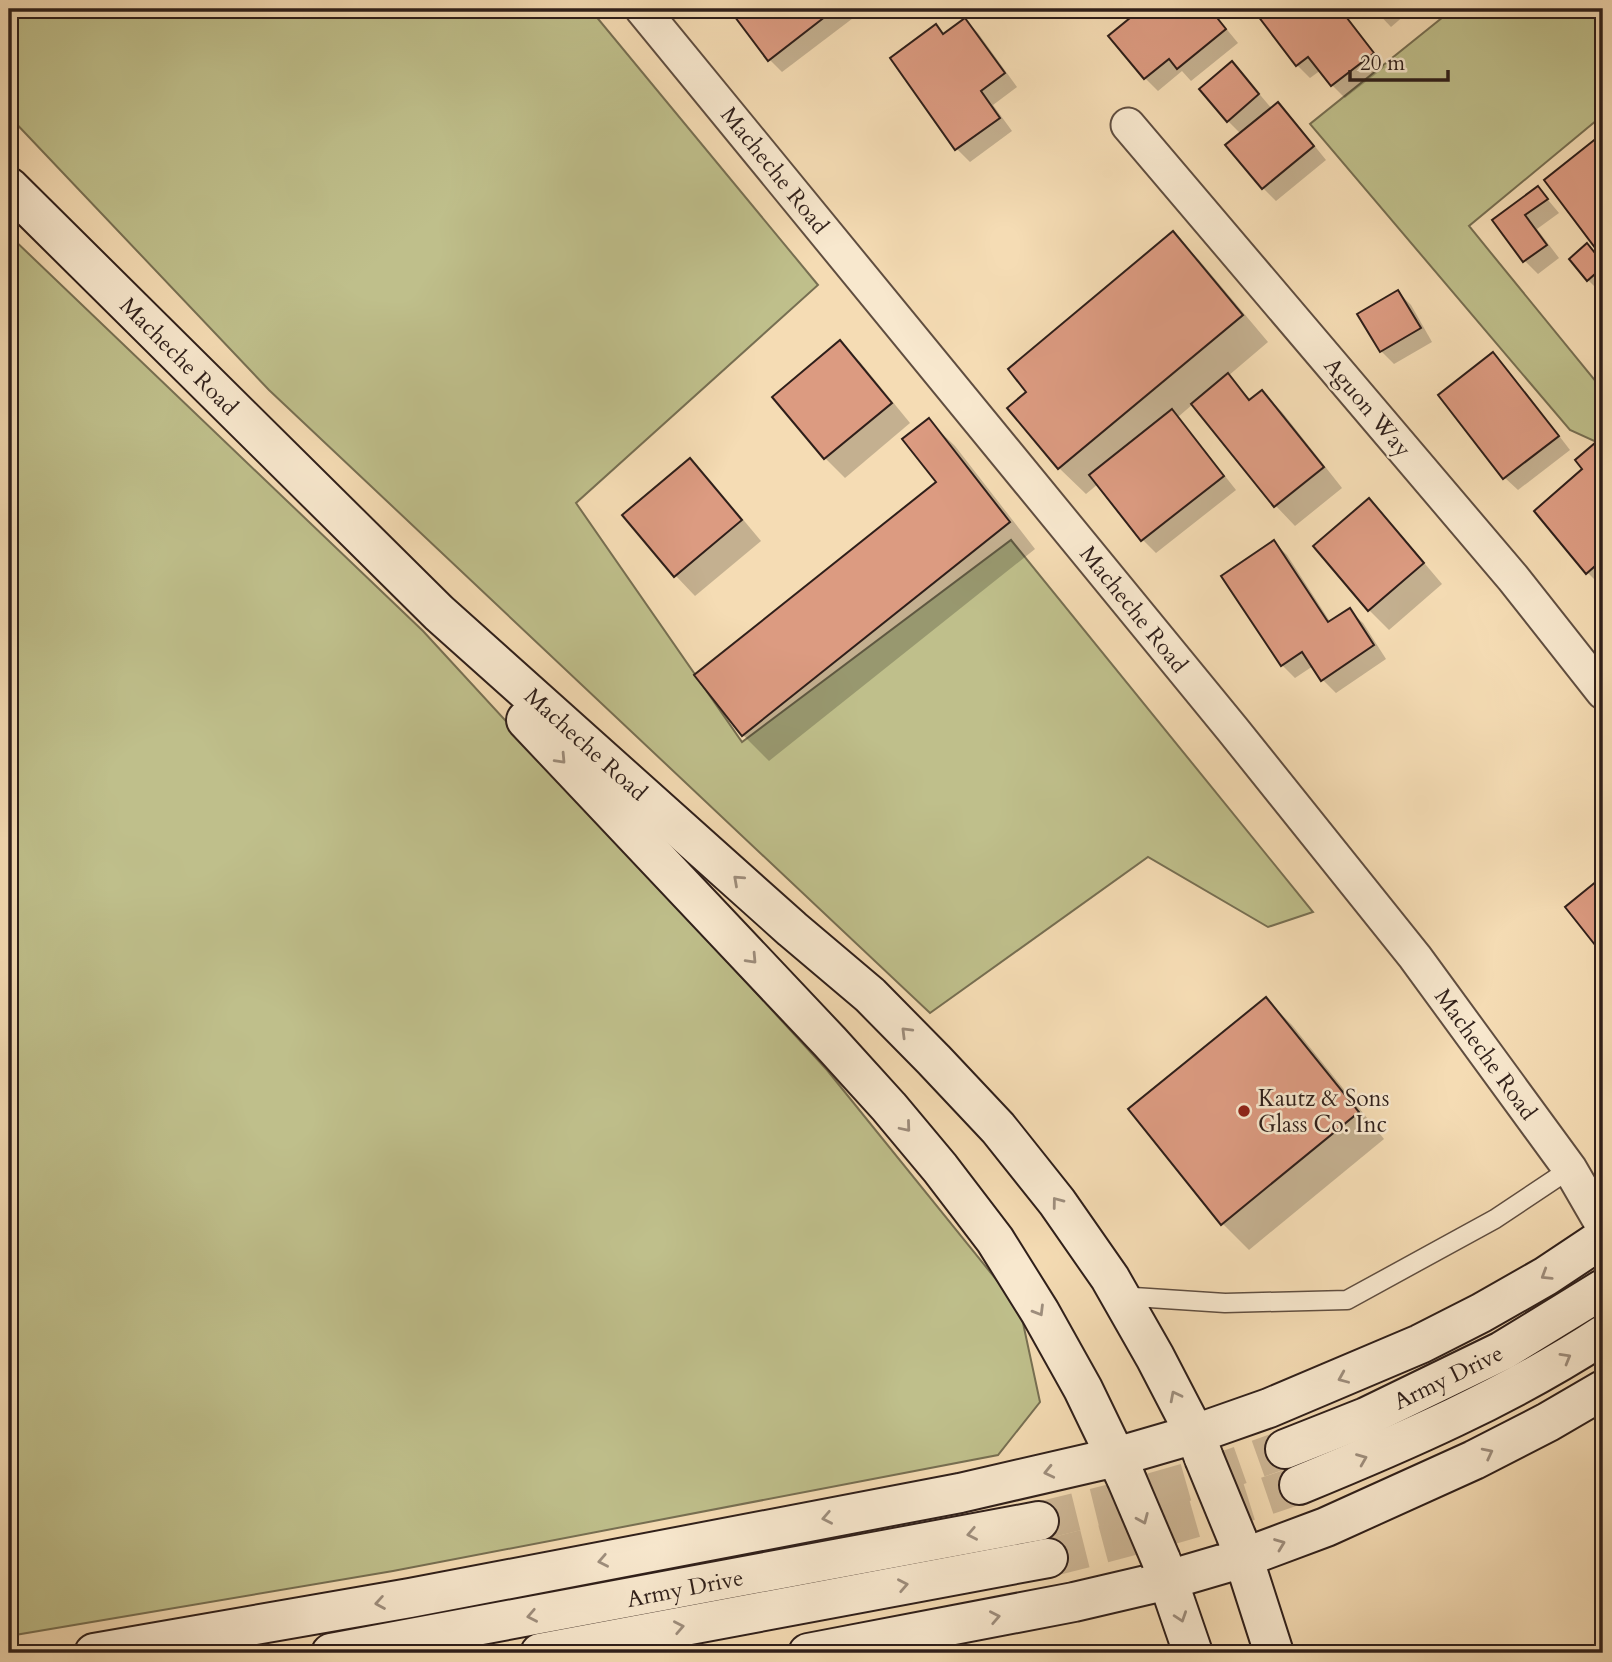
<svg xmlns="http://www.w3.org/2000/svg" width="1612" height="1662" font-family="Cardo,serif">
<rect width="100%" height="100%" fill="#f5dcb4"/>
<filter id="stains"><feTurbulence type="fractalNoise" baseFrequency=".00286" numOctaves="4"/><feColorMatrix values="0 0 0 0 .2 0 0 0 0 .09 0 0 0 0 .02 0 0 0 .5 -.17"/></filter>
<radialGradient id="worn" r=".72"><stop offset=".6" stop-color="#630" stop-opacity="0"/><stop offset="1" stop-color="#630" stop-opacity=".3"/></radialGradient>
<g fill="#bfbf8b" stroke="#776f52" stroke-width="2">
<polygon points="9,9 590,9 818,285 576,503 742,742 1011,540 1313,912 1268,927 1148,857 930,1013 269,390 9,116"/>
<polygon points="1453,9 1603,9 1603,115 1469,226 1597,383 1603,386 1603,445 1570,430 1310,124"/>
<polygon points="9,235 423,631 827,1070 1020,1309 1040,1402 998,1455 393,1571 9,1636"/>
</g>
<g fill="#0003">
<polygon points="731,9 865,9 782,72 769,59"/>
<polygon points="1144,9 1210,9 1238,43 1191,81 1182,71 1158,91 1145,78 1111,36"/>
<polygon points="1271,9 1341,9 1385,67 1345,98 1332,85 1321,70 1310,78 1297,65 1261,17"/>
<polygon points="1374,9 1412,9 1391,27"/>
<polygon points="965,20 978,33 1017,87 993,105 1012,131 970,162 957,149 892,58 936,26 945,35"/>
<polygon points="1232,64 1245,77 1272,109 1278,104 1291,117 1326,160 1276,201 1263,188 1228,145 1241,134 1228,121"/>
<polygon points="1603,135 1603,253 1546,180"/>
<polygon points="1538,188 1559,213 1537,229 1559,258 1538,274 1525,261 1494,220"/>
<polygon points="1173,234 1199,260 1268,342 1228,376 1251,400 1262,392 1282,412 1342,488 1295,526 1276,506 1193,404 1178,417 1236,490 1156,553 1143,540 1098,484 1086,494 1059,468 1010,408 1029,392"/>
<polygon points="1593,252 1603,264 1603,278 1594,286 1588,280"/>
<polygon points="1398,292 1411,305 1432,342 1394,364 1381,351"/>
<polygon points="840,343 860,362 910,423 845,478 825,458 774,397"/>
<polygon points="1493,354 1506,367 1570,450 1518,490 1504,477"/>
<polygon points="928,420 955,446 1035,549 769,761 743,735 938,482"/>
<polygon points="1595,446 1603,454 1603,583 1600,585 1587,572 1585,469"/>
<polygon points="690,460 710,480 761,541 695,596 676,576 625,515"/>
<polygon points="1369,501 1388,520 1442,584 1389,630 1369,610 1315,546"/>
<polygon points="1274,542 1287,555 1331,623 1349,610 1363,623 1386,659 1336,693 1323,680 1313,666 1295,678 1282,665"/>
<polygon points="1266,999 1292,1025 1384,1139 1249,1250 1223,1224 1130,1109"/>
</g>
<g fill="#dc9b81" stroke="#2f1f1a" stroke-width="2">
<polygon points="729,9 835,9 768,61"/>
<polygon points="1141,9 1210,9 1226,29 1177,69 1169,59 1144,79 1108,36"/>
<polygon points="1268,9 1340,9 1374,53 1331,86 1308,57 1296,66 1258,16"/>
<polygon points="965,18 1005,73 981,91 1000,118 955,150 890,58 936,24 943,34"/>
<polygon points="1232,61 1259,94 1227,122 1199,89"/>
<polygon points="1278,102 1314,146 1262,189 1225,145"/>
<polygon points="1603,133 1603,243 1596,249 1544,180"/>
<polygon points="1538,186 1548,199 1525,215 1547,245 1523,262 1492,220"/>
<polygon points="1173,231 1243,315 1058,469 1007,408 1026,392 1008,369"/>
<polygon points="1587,243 1603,263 1603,267 1587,281 1569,259"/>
<polygon points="1398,290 1421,328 1380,352 1357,314"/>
<polygon points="840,340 892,403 824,459 772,397"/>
<polygon points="1493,352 1559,436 1503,479 1438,395"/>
<polygon points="1228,373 1249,400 1262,390 1324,467 1274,507 1191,404"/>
<polygon points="1172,409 1224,476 1141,541 1089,475"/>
<polygon points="929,418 1010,522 742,736 694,675 936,482 902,439"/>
<polygon points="1595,443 1603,453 1603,559 1586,574 1534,511 1582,469 1575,460"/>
<polygon points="690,458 742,520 674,577 622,515"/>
<polygon points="1369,498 1424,563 1368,611 1313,546"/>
<polygon points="1274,540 1328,622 1350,608 1374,645 1321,681 1302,652 1281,666 1221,576"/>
<polygon points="1603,876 1603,955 1565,907"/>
<polygon points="1266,997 1359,1112 1221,1225 1128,1109"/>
</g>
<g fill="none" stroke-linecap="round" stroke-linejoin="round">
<g stroke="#cdb695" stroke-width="38" stroke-dasharray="38 19" stroke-linecap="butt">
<polyline points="1039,1521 1124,1500 1215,1474 1285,1449"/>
<path d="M1048 1558C1133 1537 1216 1514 1299 1485"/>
</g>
<g stroke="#604e40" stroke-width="21">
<polyline id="lane" points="1119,1296 1225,1303 1347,1300 1495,1219 1570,1169"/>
</g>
<g stroke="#604e40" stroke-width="37">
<g id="street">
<polyline points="642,9 1233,730 1415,957 1570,1169 1603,1226"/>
<polyline points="1128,125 1513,578 1603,692"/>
</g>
</g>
<g stroke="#2f1f1a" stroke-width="42">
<g id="secondary">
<polyline points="9,187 439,613 792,929 870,995 934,1060 998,1128 1057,1202 1110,1278 1155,1357 1195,1434 1204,1458"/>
<polyline points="526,720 830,1042 889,1107 940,1168 995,1240 1040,1312 1083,1389 1126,1478"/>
<polyline points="1285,1449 1366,1417 1502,1351 1603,1289"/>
<path d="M1299 1485C1404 1442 1508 1397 1603 1335"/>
<polyline points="1237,1538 1274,1653"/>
<polyline points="1161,1560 1193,1653"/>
<polyline points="94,1653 410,1598 960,1493 1116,1457 1195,1434 1269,1408 1420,1344 1481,1313 1546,1276 1603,1238"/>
<polyline points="331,1653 1039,1521"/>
<polyline points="540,1653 1048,1558"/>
<polyline points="808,1653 1074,1602 1168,1580 1243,1558 1326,1527 1474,1460 1548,1422 1603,1390"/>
</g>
</g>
<use href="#lane" stroke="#f8e8ce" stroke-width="18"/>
<use href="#street" stroke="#f8e8ce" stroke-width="33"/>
<use href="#secondary" stroke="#f8e8ce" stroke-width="38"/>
<g stroke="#2f1f1a" stroke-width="42" stroke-linecap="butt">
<g id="secondary-bridge">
<polyline points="1204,1458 1237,1538"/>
<polyline points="1126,1478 1161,1560"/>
</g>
</g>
<use href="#secondary-bridge" stroke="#f8e8ce" stroke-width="38"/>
</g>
<defs><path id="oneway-chevron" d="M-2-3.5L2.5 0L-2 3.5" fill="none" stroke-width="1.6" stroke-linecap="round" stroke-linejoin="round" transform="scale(1.75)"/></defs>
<g stroke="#9e8e7d">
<use href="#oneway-chevron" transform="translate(561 759) rotate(47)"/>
<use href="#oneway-chevron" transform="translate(738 880) rotate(-138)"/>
<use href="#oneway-chevron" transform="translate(752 959) rotate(47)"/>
<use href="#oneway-chevron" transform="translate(906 1032) rotate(-135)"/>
<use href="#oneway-chevron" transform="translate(906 1127) rotate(50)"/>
<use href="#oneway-chevron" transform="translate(1057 1202) rotate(-127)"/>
<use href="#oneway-chevron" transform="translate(1546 1275) rotate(148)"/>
<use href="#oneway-chevron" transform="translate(1039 1311) rotate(59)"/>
<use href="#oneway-chevron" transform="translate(1566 1358) rotate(-30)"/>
<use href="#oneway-chevron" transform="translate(1343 1378) rotate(157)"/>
<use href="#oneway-chevron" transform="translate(1175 1396) rotate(-117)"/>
<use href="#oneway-chevron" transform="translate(1488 1453) rotate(-27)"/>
<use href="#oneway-chevron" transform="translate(1362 1459) rotate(-22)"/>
<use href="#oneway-chevron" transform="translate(1049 1472) rotate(167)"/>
<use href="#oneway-chevron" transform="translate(827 1518) rotate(169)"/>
<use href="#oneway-chevron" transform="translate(1143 1519) rotate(67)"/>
<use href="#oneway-chevron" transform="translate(972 1534) rotate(169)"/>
<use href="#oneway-chevron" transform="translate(1280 1544) rotate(-21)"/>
<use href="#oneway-chevron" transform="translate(603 1561) rotate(169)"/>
<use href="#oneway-chevron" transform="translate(903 1585) rotate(-11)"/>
<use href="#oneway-chevron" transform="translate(380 1603) rotate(170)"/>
<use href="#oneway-chevron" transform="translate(532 1616) rotate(169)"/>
<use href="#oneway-chevron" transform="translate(995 1617) rotate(-11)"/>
<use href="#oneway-chevron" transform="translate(1181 1617) rotate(71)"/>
<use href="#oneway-chevron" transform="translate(679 1627) rotate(-11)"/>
</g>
<circle fill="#8f2418" stroke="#f8e8ce" stroke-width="2.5" cx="1244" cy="1111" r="7"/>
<g text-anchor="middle" stroke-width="5" stroke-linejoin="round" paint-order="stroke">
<g font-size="23" fill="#2f1f1a" stroke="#f8e8ce">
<text transform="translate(775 170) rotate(51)" y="8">Macheche Road</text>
<text transform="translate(179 356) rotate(45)" y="8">Macheche Road</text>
<text transform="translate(1368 407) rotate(50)" y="8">Aguon Way</text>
<text transform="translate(1134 609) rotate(51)" y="8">Macheche Road</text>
<text transform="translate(586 744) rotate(42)" y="8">Macheche Road</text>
<text transform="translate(1486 1054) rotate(54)" y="8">Macheche Road</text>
<text transform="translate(1448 1377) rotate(-26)" y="8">Army Drive</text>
<text transform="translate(685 1588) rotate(-11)" y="8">Army Drive</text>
</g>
<g font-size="23" fill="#2f1f1a" stroke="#f8e8ce" text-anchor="start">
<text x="1258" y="1106">Kautz &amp; Sons<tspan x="1258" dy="26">Glass Co. Inc</tspan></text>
</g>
</g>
<rect width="1612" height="1662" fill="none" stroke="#f5dcb4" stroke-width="35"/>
<rect x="10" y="10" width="1591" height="1641" fill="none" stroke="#2f1f1a" stroke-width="3.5"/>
<rect x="18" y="18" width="1577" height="1627" fill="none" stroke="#2f1f1a" stroke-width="2"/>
<path d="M1350 70v10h98v-10" fill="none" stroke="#2f1f1a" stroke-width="3.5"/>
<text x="1360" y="70" font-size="21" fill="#2f1f1a" stroke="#f8e8ce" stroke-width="5" paint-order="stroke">20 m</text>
<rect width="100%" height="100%" filter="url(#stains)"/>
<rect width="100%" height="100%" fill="url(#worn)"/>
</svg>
